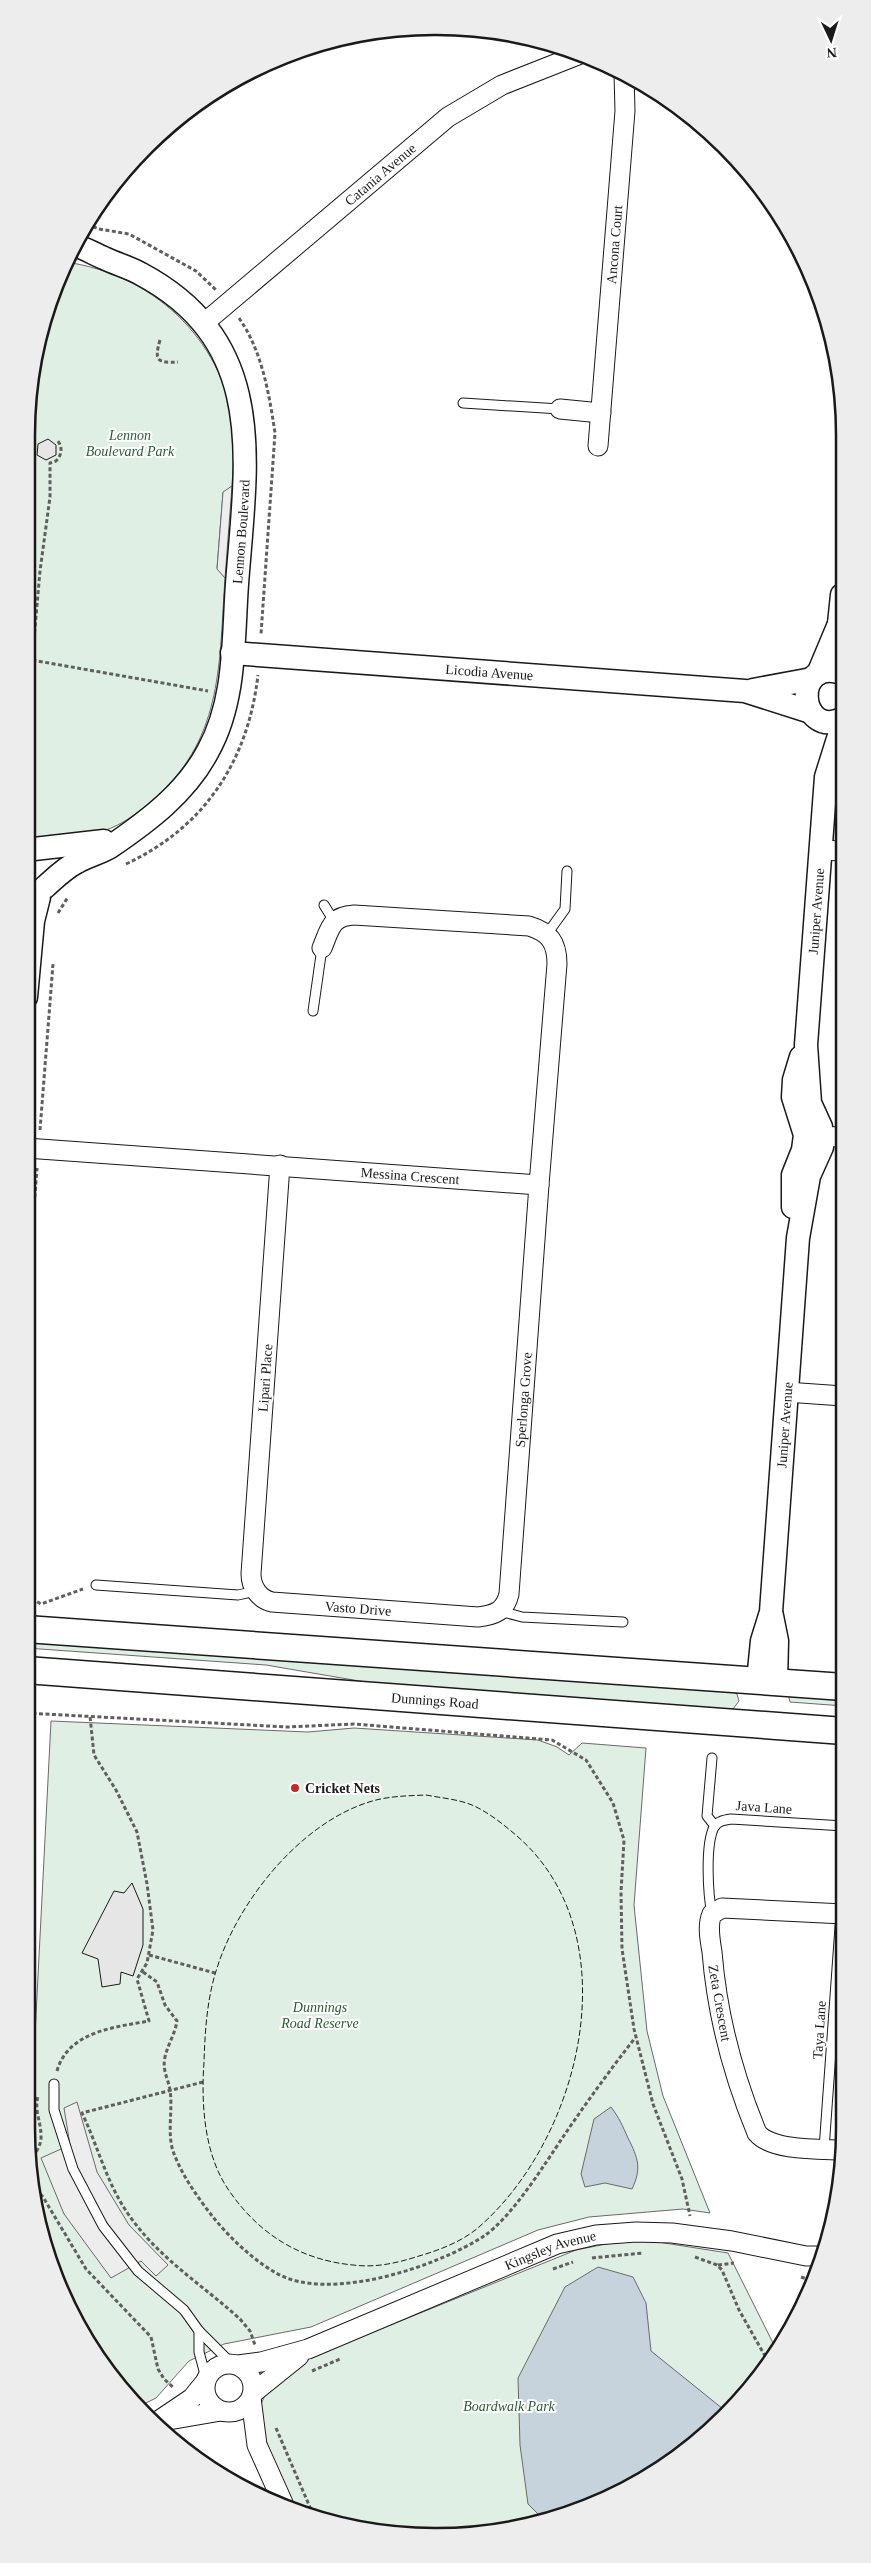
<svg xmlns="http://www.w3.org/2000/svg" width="871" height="2563" font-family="Georgia,serif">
<rect width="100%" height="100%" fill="#fff"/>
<g fill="#e0efe3" stroke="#6a6a6a">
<path d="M65 262C150 273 223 338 233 425 235 445 233 466 232 486L223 493 217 568 225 578C219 660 224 736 157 796 142 810 123 825 103 831 82 837 56 837 34 839L26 836V435L40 330Z"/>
<polygon points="26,1640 731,1691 737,1694 739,1701 733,1709 726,1709 365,1682 266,1665 26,1648"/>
<polygon points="788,1694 844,1696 844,1706 790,1702"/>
<polygon points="51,1721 308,1732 354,1728 538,1740 557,1747 569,1755 582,1743 646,1748 634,1905 647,2031 663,2096 710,2213 683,2209 589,2217 538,2230 311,2327 224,2344 189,2361 156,2398 138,2407 128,2398 57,2284 34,2207 29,2153"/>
<path d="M621 2241 658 2242 728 2253 777 2351 725 2417 663 2468 541 2523 463 2536 382 2533 292 2506C284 2486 254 2422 261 2404 268 2386 285 2374 299 2362L576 2250Z"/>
</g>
<g fill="#ededed" stroke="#6a6a6a">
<polygon points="232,486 225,578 217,569 223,492"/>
<polygon points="77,2102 97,2172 129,2225 168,2265 156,2276 141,2261 111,2278 64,2214 41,2158 70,2145 64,2108"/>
</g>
<g fill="#c6d2dc" stroke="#6a6a6a">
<path d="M611 2107C620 2119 622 2125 628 2138 638 2158 642 2168 632 2189L605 2183 585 2187 581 2174 594 2119Z"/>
<polygon points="598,2267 633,2277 646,2303 651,2351 728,2413 663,2468 545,2521 528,2504 520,2445 518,2378 565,2287"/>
</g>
<g fill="#e6e6e6" stroke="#1a1a1a">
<polygon points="48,439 56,445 56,455 46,460 37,455 38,444"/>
<polygon points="32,1825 30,1868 26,1871 26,1828"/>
<polygon points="132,1883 143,1909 143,1945 133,1976 121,1972 120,1984 102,1987 98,1959 82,1953 114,1891 124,1893"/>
</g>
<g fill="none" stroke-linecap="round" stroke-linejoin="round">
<g stroke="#1a1a1a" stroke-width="11">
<g id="service">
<polyline points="463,403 560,409"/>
<polyline points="324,905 334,921"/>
<polyline points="547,934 565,909 567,871"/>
<polyline points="313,1011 322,948"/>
<polyline points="96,1585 238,1595 256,1591"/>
<polyline points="500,1611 522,1617 623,1622"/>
<polyline points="712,1758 707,1816 715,1826"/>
<path d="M712 1914C708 1895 705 1845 714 1827 718 1821 724 1820 731 1819L844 1826"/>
<polyline points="54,2084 54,2110 73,2169 103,2226 138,2271 184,2310 199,2331 231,2363"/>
<polyline points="824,2149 841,1913"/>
<polyline points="199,2331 199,2352 206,2378"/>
</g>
</g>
<g stroke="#1a1a1a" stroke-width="21">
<g id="minor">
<path id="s1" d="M203 324 448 117 502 85 578 55"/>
<polyline points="560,409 601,413"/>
<path id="s2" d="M598 446 625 111 624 74"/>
<polyline points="820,850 842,851"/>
<polyline points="808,1136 843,1137"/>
<path id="s3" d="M26 1148 539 1185 557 964C557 942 549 932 529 926L354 915C331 916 330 929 322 948"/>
<path id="s4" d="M280 1165 251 1574C251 1587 259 1599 272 1602L478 1617C495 1615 505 1611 509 1594L539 1185"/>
<polyline points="786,1392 843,1396"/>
<path d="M842 2150C819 2149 772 2151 757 2133 733 2075 717 2014 712 1952 710 1940 707 1925 712 1914L722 1908 844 1914"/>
<circle cx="229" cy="2388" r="24"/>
<path id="s5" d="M238 2365 261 2362 308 2349 557 2244 596 2235 636 2232 672 2233 732 2241 806 2256H821"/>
<polyline points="253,2393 299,2356"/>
<polyline points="251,2398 257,2445 283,2503"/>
<polyline points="163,2421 221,2411"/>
<polyline points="155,2423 192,2398 205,2382"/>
</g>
</g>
<g stroke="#1a1a1a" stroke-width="25">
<g id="tertiary">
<polyline points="842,595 839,624 842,635"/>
<path id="s6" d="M232 653 745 691 811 712"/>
<path d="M842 673C792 656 798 739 842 719"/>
<polyline points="818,674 839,624"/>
<polyline points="753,690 812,679"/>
<polyline points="34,849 104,841"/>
<path id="s7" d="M45 887C55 878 65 868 77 862 87 856 100 853 110 847 148 821 186 793 208 751 236 701 233 640 237 584 246 463 270 343 141 274 129 267 116 264 104 258 94 254 85 248 74 245"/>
<polyline points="26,997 33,921 39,897"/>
<polyline points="793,1207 793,1175 803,1150 805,1135 793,1097 794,1080 801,1057"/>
<polyline points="772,1616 777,1641 776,1682"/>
<path id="s8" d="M758 1681 762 1641 771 1612 798 1238 809 1176 822 1147 821 1127 810 1103 806 1045 826 777 842 726"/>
</g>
</g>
<g stroke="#1a1a1a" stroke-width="29">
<g id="secondary">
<polyline points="26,1629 844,1687"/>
<path id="s9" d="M26 1670 844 1731"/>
</g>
</g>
<g stroke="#5f5f5f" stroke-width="3" stroke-dasharray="4 2.5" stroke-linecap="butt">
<polyline points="87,224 99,229 129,234 196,271 216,290"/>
<path d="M239 318C262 351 269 393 275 433L261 634"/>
<path d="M160 340C154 361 157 363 178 362"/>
<polyline points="26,659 208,691"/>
<path d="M26 730 40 571 50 497V463L56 461C62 455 63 447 57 440"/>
<polyline points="26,787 31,801 31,826"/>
<polyline points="26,825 35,826"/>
<path d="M126 864C205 827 248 761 258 675"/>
<polyline points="58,913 68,897"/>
<polyline points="40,1130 53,964"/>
<polyline points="26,1314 37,1168"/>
<polyline points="26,1595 41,1604 83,1589"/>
<polyline points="26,1713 287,1727 354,1724 552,1740 586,1760 613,1803 624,1840 621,1892 622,1949 634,2029 653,2104 682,2179 690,2216"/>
<polyline points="149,1955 215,1973"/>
<path d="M143 1972 157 1982 165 2005 177 2021C175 2034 168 2044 165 2057 162 2070 168 2078 170 2090 173 2110 167 2132 173 2151 181 2174 198 2198 213 2217 230 2238 252 2259 276 2273 328 2303 437 2267 484 2236 512 2217 544 2165 563 2137 586 2103 610 2070 635 2038"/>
<path d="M57 2071C68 2031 116 2027 149 2021L137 1979 147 1963 153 1930 147 1884 137 1832 116 1790 94 1755 90 1716"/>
<path d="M203 2082 82 2113C96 2142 104 2173 120 2201 150 2253 198 2281 240 2319L250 2331 255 2345"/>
<path d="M30 2170C31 2156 42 2147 41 2136 41 2121 34 2111 38 2096"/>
<polyline points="32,2184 43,2197 86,2269 151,2337 158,2369 164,2379 174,2388"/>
<polyline points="695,2257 717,2265 722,2270 739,2310 769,2363"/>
<polyline points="592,2258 643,2253"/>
<polyline points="718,2265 734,2263"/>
<polyline points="553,2269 573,2262"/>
<polyline points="801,2277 810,2280"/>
<polyline points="312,2371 340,2359"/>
<polyline points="276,2428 312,2512"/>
</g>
<use href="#service" stroke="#fff" stroke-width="9"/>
<use href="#minor" stroke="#fff" stroke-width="19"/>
<use href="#tertiary" stroke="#fff" stroke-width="22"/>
<use href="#secondary" stroke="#fff" stroke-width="26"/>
<path stroke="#1a1a1a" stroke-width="1" stroke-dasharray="6 2.5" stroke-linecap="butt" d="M426 1795C441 1798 457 1799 472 1805 488 1812 503 1824 517 1836 631 1935 582 2137 479 2227 463 2241 440 2250 419 2256 397 2263 376 2268 353 2265 301 2260 260 2235 230 2192 204 2156 201 2104 204 2062 205 2031 207 1998 217 1968 238 1902 298 1826 366 1803 386 1796 405 1796 426 1795Z"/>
</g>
<circle fill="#c62828" stroke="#fff" stroke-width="2" cx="295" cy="1788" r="5"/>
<g text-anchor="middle" stroke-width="4" stroke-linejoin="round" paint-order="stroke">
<g font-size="14" fill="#1a1a1a" stroke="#fff">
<text dy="5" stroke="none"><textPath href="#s1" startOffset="232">Catania Avenue</textPath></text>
<text dy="5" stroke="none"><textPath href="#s2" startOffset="202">Ancona Court</textPath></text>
<text dy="5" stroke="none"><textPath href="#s7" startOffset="439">Lennon Boulevard</textPath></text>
<text dy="5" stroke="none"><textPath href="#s6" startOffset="258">Licodia Avenue</textPath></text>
<text dy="5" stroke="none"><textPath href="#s8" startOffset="779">Juniper Avenue</textPath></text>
<text dy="5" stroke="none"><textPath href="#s3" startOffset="385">Messina Crescent</textPath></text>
<text transform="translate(265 1378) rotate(-86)" y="5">Lipari Place</text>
<text dy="5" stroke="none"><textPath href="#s4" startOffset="891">Sperlonga Grove</textPath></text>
<text dy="5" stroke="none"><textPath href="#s8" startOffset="258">Juniper Avenue</textPath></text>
<text dy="5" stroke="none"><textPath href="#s4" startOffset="534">Vasto Drive</textPath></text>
<text dy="5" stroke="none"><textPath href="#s9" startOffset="410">Dunnings Road</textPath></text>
<text transform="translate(764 1807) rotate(4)" y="5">Java Lane</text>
<text transform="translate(720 2003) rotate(80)" y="5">Zeta Crescent</text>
<text transform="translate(819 2030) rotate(-86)" y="5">Taya Lane</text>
<text dy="5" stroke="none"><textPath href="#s5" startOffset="334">Kingsley Avenue</textPath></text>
</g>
<g font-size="14" font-style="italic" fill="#2b5a34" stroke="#fff">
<text x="130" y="440">Lennon<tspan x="130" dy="16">Boulevard Park</tspan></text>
<text x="320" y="2012">Dunnings<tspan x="320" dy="16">Road Reserve</tspan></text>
<text x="509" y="2411">Boardwalk Park</text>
</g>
<g font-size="14" font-weight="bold" fill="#1a1a1a" stroke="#fff" text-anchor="start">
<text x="305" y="1793">Cricket Nets</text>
</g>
</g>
<path d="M0 0H871V2563H0ZM435 35H436A400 400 0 0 1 836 435V2128A400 400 0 0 1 436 2528H435A400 400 0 0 1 35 2128V435A400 400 0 0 1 435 35Z" fill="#ededed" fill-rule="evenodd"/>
<path fill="none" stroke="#1a1a1a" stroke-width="2.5" d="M435 35H436A400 400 0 0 1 836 435V2128A400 400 0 0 1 436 2528H435A400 400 0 0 1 35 2128V435A400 400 0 0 1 435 35Z"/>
<g transform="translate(831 40) rotate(176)" stroke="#ffffff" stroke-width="4" paint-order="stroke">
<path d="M0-4L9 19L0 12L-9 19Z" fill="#1a1a1a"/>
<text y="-8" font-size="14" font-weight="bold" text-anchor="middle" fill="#1a1a1a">N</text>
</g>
</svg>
